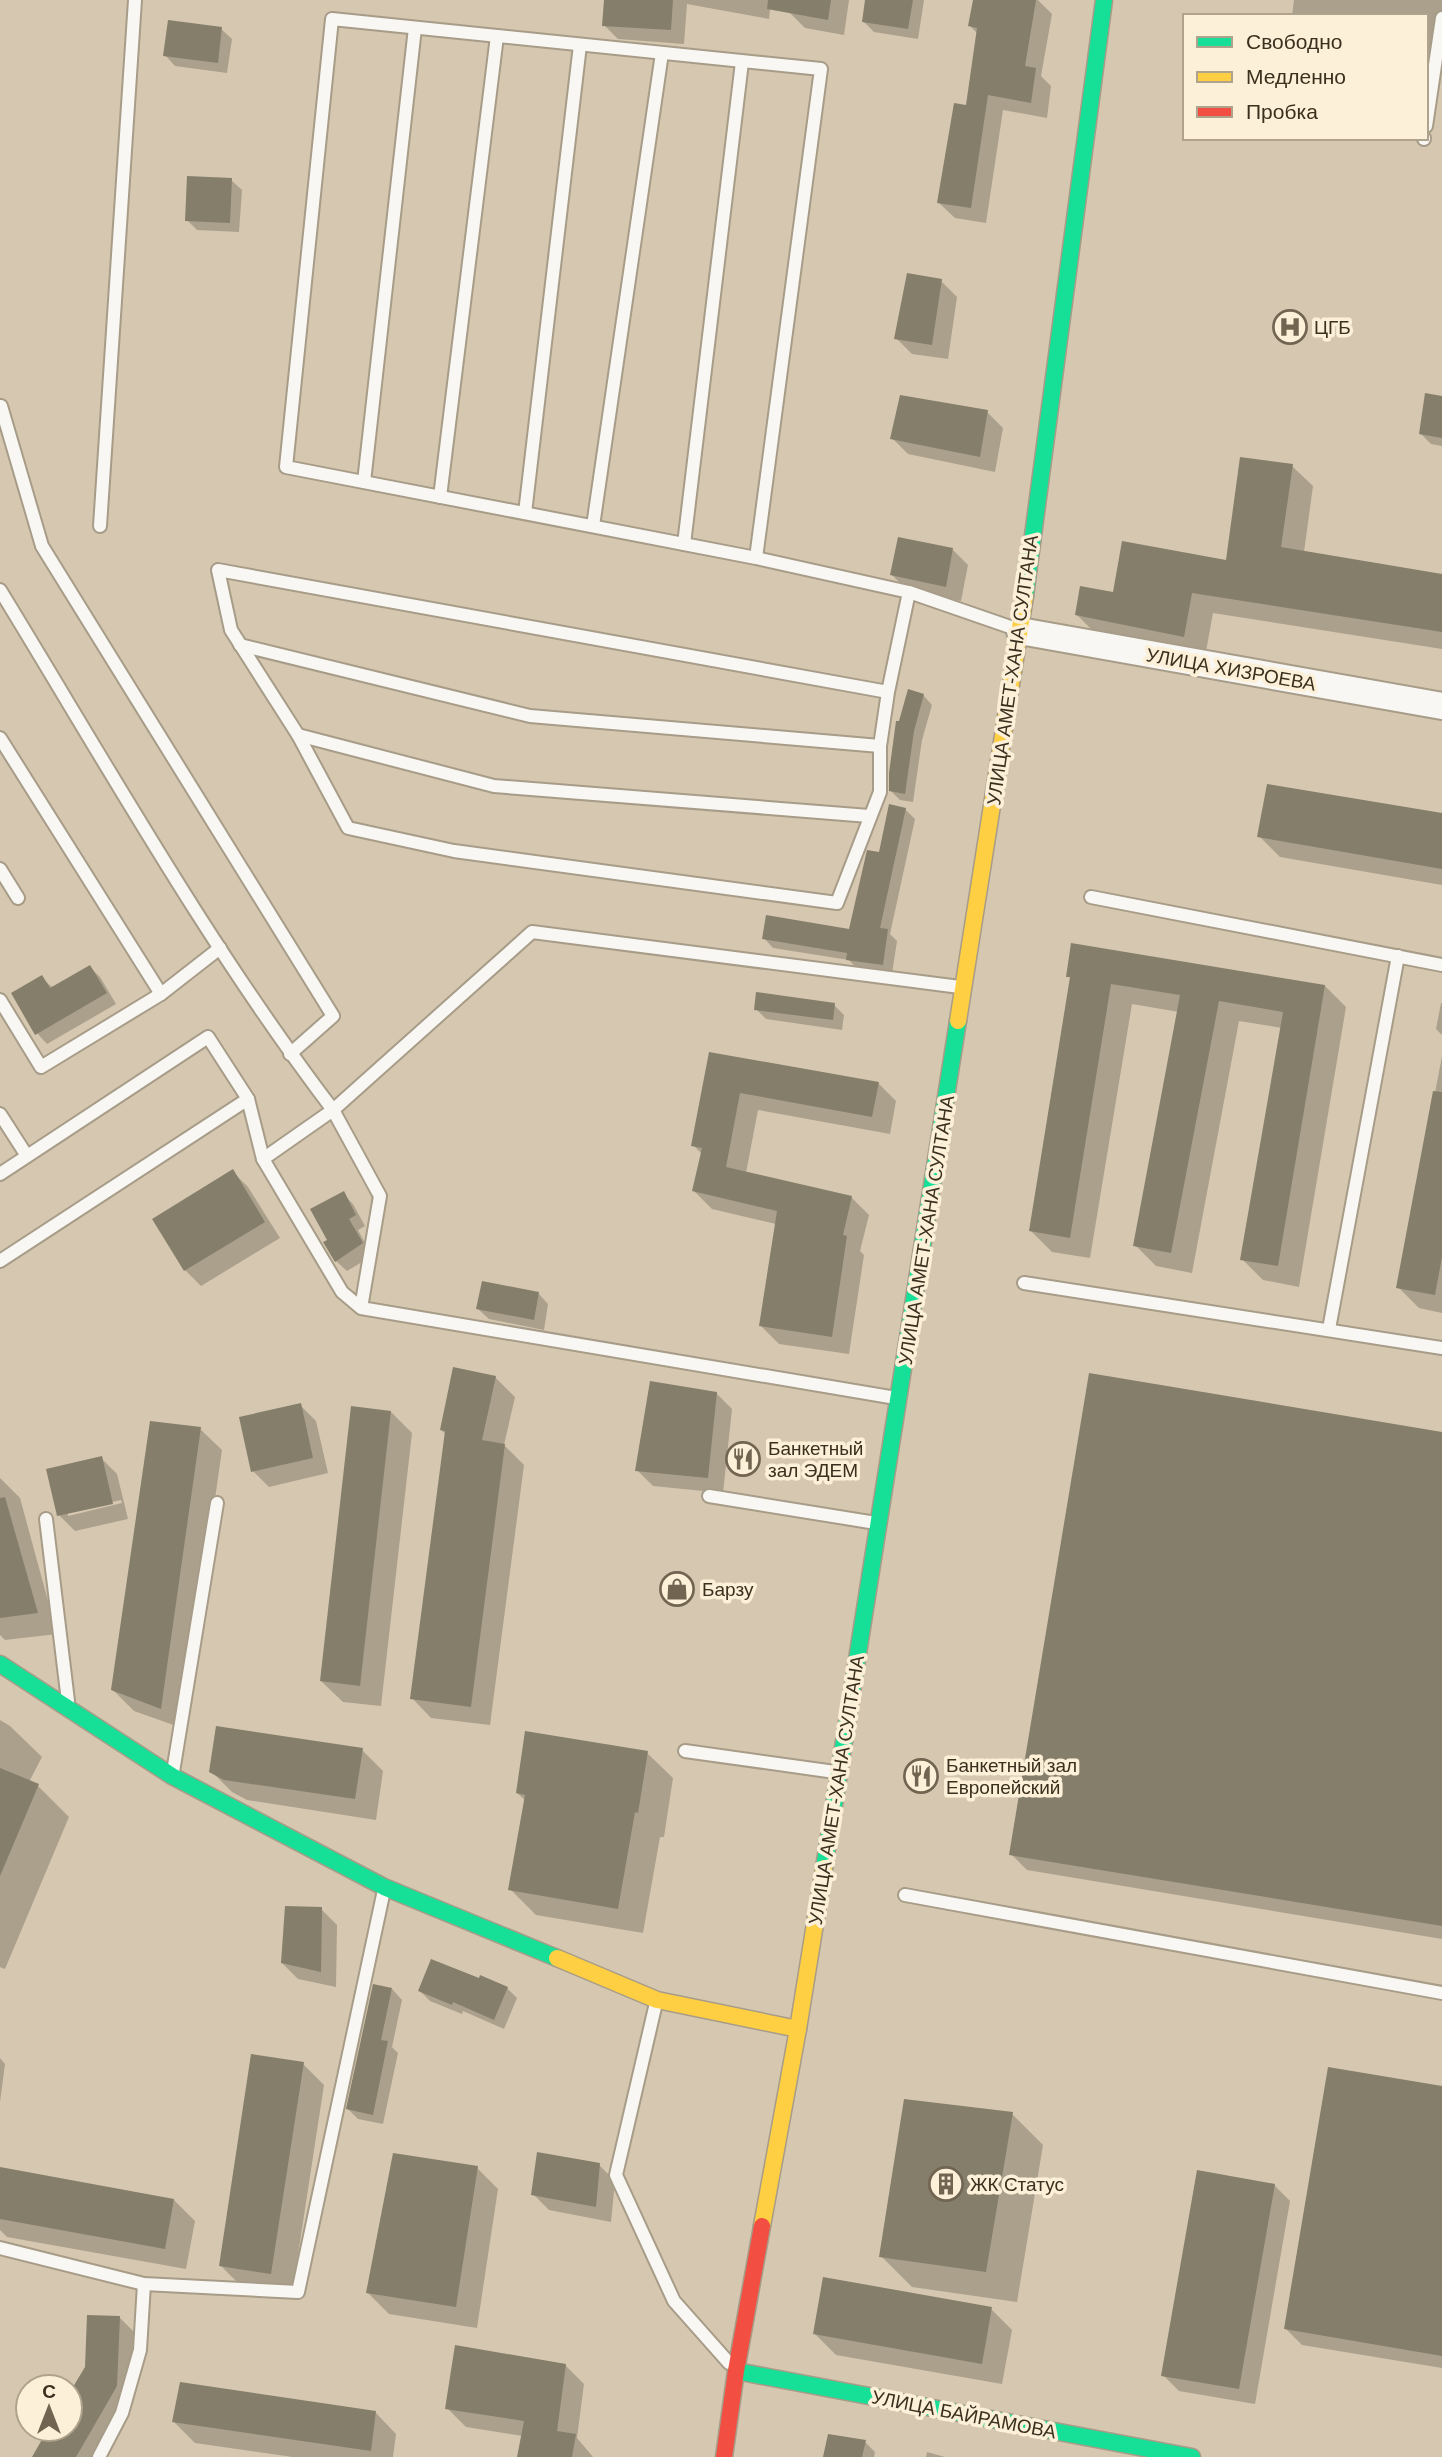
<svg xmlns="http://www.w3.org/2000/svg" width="1442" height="2457" font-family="Arial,sans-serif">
<rect width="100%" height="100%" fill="#d6c8b0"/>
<g fill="#0003" fill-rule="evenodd">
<polygon points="606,0 771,0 769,19 687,4 684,44 618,39 604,25"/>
<polygon points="791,0 849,0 844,35 805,28 789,12"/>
<polygon points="867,0 924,0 918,39 874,32 864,22"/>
<polygon points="975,0 1038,0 1052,14 1041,76 1051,86 1047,118 1003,110 986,223 955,218 939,203 967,107 978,34 970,26"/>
<polygon points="1294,0 1442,0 1442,20 1433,81 1426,80 1426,16 1292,16"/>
<polygon points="221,29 232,39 227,73 175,66 165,55"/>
<polygon points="231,180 242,190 239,232 197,230 187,220"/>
<polygon points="941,281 957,297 948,359 912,354 896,338"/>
<polygon points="1442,398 1442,446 1431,444 1420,433"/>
<polygon points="987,412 1003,428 995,472 908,454 892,438"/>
<polygon points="1292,466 1313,486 1304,552 1442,576 1442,649 1213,613 1205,657 1097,635 1077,615 1114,594 1227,562"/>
<polygon points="952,549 968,565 961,601 908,591 892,575"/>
<polygon points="923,695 932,705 922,740 913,802 900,800 891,791 900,723"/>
<polygon points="905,809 915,819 890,934 897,941 892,974 857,969 849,960 773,948 764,938 851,931 881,854"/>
<polygon points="1442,815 1442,885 1280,857 1259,836"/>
<polygon points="90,967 100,977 116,1004 47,1044 37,1033 41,977 52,987"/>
<polygon points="1068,976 1325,986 1346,1007 1299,1287 1263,1280 1242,1259 1282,1028 1239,1021 1192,1273 1156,1266 1135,1245 1179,1012 1132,1004 1090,1258 1052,1252 1031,1231 1072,980"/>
<polygon points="1441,1003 1442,1003 1442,1035 1436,1029"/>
<polygon points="834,1005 844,1015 842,1030 766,1019 756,1009"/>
<polygon points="710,1054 878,1083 896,1101 890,1134 758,1110 746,1173 851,1197 869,1215 860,1251 864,1255 849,1354 779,1344 761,1326 776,1224 712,1209 694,1191 702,1154 693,1145"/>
<polygon points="1442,1056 1442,1313 1419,1308 1398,1287"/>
<polygon points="233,1172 248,1187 280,1238 201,1286 185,1270"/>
<polygon points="343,1194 353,1204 365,1226 358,1230 372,1256 347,1271 336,1261 329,1241"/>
<polygon points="538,1293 548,1304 544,1330 489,1319 478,1309"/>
<polygon points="495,1377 515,1397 504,1445 524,1465 490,1725 431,1718 412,1698 446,1434 441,1430"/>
<polygon points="716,1393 732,1409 723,1493 653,1486 637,1470"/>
<polygon points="300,1405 316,1421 328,1473 269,1487 253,1471"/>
<polygon points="391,1412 412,1433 381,1706 343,1702 321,1681"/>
<polygon points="200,1429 222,1450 182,1728 134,1711 113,1690"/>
<polygon points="1442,1433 1442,1939 1027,1870 1011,1854"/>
<path d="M101 1458 117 1474 128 1519 75 1531 59 1515ZM121 1500 122 1503 68 1516V1512Z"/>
<polygon points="0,1478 20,1498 57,1634 5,1640 0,1635"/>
<polygon points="0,1720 10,1726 42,1757 29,1782 38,1786 69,1817 5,1969 0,1967"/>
<polygon points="362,1750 383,1771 376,1820 247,1800 232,1792 211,1771"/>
<polygon points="647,1753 673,1778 664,1837 660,1837 643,1933 536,1915 510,1889 525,1800 517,1793"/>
<polygon points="321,1909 337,1925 336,1987 298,1979 282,1963"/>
<polygon points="507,1988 517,1998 504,2029 463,2011 462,2014 430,2001 420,1991"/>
<polygon points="392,1989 402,2000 392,2047 398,2053 383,2124 358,2119 348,2109"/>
<polygon points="0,2058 5,2064 0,2102"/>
<polygon points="303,2064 324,2085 292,2294 242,2287 221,2266"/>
<polygon points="1442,2088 1442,2368 1302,2345 1286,2329"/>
<polygon points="1012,2114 1043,2145 1017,2302 912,2287 881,2256"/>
<polygon points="599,2165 615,2181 611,2222 549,2210 533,2194"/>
<polygon points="477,2168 498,2189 477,2328 389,2314 368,2293"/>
<polygon points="0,2169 174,2200 195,2221 186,2269 7,2237 0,2230"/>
<polygon points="1274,2185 1290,2201 1255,2404 1179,2391 1163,2375"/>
<polygon points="991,2309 1012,2330 1002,2384 836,2355 815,2334"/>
<polygon points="120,2318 136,2334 132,2402 100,2457 34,2457 50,2429 70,2429 70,2396"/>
<polygon points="565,2365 584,2384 577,2438 593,2457 519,2457 523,2436 466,2427 447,2408"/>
<polygon points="375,2412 396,2434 393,2457 293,2457 195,2443 173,2421"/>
<polygon points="865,2442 875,2452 874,2457 825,2457"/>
<polygon points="927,2452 945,2457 926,2457"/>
</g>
<g fill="#857e6a">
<polygon points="604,0 673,0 671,30 602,26"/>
<polygon points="768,0 831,0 828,20 767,9"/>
<polygon points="865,0 913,0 908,29 862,22"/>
<polygon points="973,0 1036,0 1025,66 1036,68 1031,103 988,95 971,208 937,203 954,103 966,105 977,28 968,26"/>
<polygon points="168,20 222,27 218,63 163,56"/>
<polygon points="187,176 232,178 230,223 185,221"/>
<polygon points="907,273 942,279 932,345 894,339"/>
<polygon points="1425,393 1442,396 1442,438 1419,434"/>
<polygon points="900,395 988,410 980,457 890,439"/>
<polygon points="1240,457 1293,464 1281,547 1442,574 1442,632 1192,593 1184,637 1075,615 1080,586 1113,592 1122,541 1226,560"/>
<polygon points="898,537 953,548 946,587 890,575"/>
<polygon points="908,689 924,694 914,731 905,794 889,791 889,773 896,721 899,721"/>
<polygon points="1267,784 1442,813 1442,869 1257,837"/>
<polygon points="889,804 906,808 880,928 888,929 883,965 846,960 847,953 762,939 766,915 849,929 867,850 879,852"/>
<polygon points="1071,943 1325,985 1278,1266 1240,1260 1283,1012 1219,1001 1171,1253 1133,1246 1180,995 1111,984 1070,1238 1029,1231 1070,977 1066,977"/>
<polygon points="90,965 107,993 35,1035 11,993 42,975 50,988"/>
<polygon points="756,992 835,1003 833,1020 754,1010"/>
<polygon points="709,1052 879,1082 872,1117 740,1093 726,1167 852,1196 843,1235 847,1236 832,1337 759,1326 777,1211 692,1191 702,1148 691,1146"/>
<polygon points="1433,1091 1442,1092 1442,1257 1435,1295 1396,1288"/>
<polygon points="233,1169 265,1222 184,1271 152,1219"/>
<polygon points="344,1191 356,1215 349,1219 363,1243 335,1262 323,1242 327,1240 310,1209"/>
<polygon points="482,1281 539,1292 534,1320 476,1309"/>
<polygon points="453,1367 496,1376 482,1440 505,1444 471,1707 410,1699 445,1431 440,1430"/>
<polygon points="1089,1373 1442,1432 1442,1926 1009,1855"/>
<polygon points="650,1381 717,1392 708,1478 635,1471"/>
<polygon points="301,1403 313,1458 251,1472 239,1417"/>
<polygon points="351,1406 391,1411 360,1686 320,1681"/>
<polygon points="150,1421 201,1427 161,1709 111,1690"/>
<polygon points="102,1456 113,1504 57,1516 46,1469"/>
<polygon points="5,1497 38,1613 0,1618 0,1498"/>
<polygon points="216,1726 363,1748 355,1799 224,1780 209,1772"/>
<polygon points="525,1731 648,1751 638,1813 635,1812 618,1909 508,1890 525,1795 516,1793"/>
<polygon points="0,1768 39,1784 0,1876"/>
<polygon points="285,1906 322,1907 321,1972 281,1963"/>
<polygon points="431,1959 479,1978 480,1975 508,1987 494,2020 453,2002 452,2005 418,1991"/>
<polygon points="373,1984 392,1988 381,2040 388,2041 373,2115 346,2109"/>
<polygon points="251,2054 304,2062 271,2274 219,2266"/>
<polygon points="1328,2067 1442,2086 1442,2356 1284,2329"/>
<polygon points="904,2099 1013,2112 986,2272 879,2257"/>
<polygon points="537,2152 600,2163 596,2207 531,2195"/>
<polygon points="393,2153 478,2166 456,2307 366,2293"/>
<polygon points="0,2167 174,2199 165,2249 0,2219"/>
<polygon points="1197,2170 1275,2184 1239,2389 1161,2376"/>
<polygon points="823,2277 992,2307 982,2364 813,2334"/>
<polygon points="87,2315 120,2316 117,2386 76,2457 32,2457 48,2429 70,2429 70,2392 85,2367"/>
<polygon points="455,2345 566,2364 557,2431 576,2434 572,2457 517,2457 524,2421 445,2409"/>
<polygon points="180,2382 376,2411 371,2451 172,2422"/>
<polygon points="828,2434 866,2440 862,2457 823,2457"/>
</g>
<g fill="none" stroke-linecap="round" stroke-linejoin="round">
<g stroke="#a79c88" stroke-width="16">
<g id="lane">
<polyline points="1426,126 1442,18"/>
<polyline points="1424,139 1424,138"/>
<polyline points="1,406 42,546 333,1016 290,1054"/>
<polyline points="364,482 415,28"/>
<polyline points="440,497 497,36"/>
<polyline points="525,513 580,45"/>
<polyline points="100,526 135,0"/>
<polyline points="593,526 662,53"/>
<polyline points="684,544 742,62"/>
<polyline points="756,558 821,69 332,19 286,467 756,558 909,592 1016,629"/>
<path d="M0 590C107 765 209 947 333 1110L532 932 960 987"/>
<polyline points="240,645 530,716 880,746"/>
<polyline points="888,692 218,570 231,630 298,735 348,828 454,851 837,903 880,792 880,746 888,692 909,592"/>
<polyline points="298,735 494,786 869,816"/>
<polyline points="0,738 161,994"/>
<polyline points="0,869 18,898"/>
<polyline points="1091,897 1442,965"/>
<polyline points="0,1000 41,1067 161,994 220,948"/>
<polyline points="0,1114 27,1156"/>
<polyline points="0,1174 208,1037 248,1099 263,1159"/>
<polyline points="0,1261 248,1099"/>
<polyline points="1024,1283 1442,1348"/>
<polyline points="361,1308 342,1292 263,1159 333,1110 380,1196 361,1308 896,1398"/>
<polyline points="1329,1329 1398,956"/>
<polyline points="709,1496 876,1523"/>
<polyline points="46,1519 68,1701"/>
<polyline points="685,1751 835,1772"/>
<polyline points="173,1772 217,1503"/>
<polyline points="905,1895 1442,1993"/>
<polyline points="656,2003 616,2175 674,2301 729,2363"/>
<polyline points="0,2248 144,2284 298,2292 384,1890"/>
<polyline points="99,2457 122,2413 140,2350 144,2284"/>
</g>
</g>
<g stroke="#a79c88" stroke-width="30">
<polyline id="street" points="1020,631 1442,706"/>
</g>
<g stroke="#a79c88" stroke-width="19">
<g id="fast">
<polyline points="1025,596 1104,0"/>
<polyline points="0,1664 172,1776 384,1887 557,1958"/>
<polyline points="824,1868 958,1021"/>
<polyline points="736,2371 1192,2457"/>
</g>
</g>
<g stroke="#a79c88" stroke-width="19">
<g id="slow">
<polyline points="958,1021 1025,596"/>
<polyline points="557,1958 657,2000 798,2029"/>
<polyline points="762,2226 798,2029 824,1868"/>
</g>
</g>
<g stroke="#a79c88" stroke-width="19">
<polyline id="jam" points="724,2457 736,2371 762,2226"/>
</g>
<use href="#lane" stroke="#f9f7f3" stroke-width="12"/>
<use href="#street" stroke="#f9f7f3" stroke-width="26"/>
<use href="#fast" stroke="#16e098" stroke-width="16"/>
<use href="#slow" stroke="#ffcf43" stroke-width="16"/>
<use href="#jam" stroke="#f24e42" stroke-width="16"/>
</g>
<defs>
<g id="hospital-ring" transform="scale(1.75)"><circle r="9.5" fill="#fdf0d9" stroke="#716551" stroke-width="1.5"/><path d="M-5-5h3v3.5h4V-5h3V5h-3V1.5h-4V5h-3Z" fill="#716551"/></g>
<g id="restaurant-ring" transform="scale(1.75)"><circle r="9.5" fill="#fdf0d9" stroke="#716551" stroke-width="1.5"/><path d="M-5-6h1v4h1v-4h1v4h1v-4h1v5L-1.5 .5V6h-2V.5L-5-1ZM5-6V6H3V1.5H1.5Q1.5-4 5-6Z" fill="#716551"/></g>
<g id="shop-ring" transform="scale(1.75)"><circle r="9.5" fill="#fdf0d9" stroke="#716551" stroke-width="1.5"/><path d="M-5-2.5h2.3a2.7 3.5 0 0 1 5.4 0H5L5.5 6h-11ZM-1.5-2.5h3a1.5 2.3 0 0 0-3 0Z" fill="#716551"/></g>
<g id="building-ring" transform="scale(1.75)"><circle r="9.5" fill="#fdf0d9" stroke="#716551" stroke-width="1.5"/><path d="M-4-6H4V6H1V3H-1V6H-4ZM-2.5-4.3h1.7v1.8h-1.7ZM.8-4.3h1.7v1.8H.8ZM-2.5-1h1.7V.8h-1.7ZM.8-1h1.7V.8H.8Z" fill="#716551"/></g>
</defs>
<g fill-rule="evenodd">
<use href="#hospital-ring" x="1290" y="327"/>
<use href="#restaurant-ring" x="743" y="1459"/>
<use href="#shop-ring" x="677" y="1589"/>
<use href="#restaurant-ring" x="921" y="1776"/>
<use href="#building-ring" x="946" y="2184"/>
</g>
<g text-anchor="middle" stroke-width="7" stroke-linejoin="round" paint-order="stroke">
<g font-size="19" fill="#3a301e" stroke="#fdf0d9" text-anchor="start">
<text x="1314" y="334">ЦГБ</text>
<text x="768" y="1455">Банкетный<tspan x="768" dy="22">зал ЭДЕМ</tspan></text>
<text x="702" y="1596">Барзу</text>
<text x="946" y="1772">Банкетный зал<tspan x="946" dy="22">Европейский</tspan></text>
<text x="970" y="2191">ЖК Статус</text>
</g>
<g font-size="19" fill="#3a301e" stroke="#fdf0d9">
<text transform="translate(1231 669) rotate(10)" y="7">УЛИЦА ХИЗРОЕВА</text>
<text transform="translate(1012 670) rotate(-82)" y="7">УЛИЦА АМЕТ-ХАНА СУЛТАНА</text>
<text transform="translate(926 1230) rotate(-81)" y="7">УЛИЦА АМЕТ-ХАНА СУЛТАНА</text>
<text transform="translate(836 1790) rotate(-81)" y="7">УЛИЦА АМЕТ-ХАНА СУЛТАНА</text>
<text transform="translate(964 2414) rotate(11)" y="7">УЛИЦА БАЙРАМОВА</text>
</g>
</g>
<rect x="1183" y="14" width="245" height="126" fill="#fdf0d9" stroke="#afa38e" stroke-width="2"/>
<rect x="1197" y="37" width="35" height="10" fill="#16e098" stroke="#afa38e" stroke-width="2"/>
<text x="1246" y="49" font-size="21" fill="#3a301e">Свободно</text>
<rect x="1197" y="72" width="35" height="10" fill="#ffcf43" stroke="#afa38e" stroke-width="2"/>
<text x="1246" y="84" font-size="21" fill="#3a301e">Медленно</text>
<rect x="1197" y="107" width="35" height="10" fill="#f24e42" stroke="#afa38e" stroke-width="2"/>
<text x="1246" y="119" font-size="21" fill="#3a301e">Пробка</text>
<g transform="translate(49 2408)"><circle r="33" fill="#fdf0d9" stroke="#afa38e" stroke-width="2"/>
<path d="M0-5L12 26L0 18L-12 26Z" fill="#716551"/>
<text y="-10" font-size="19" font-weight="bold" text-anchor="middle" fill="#3a301e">С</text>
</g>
</svg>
